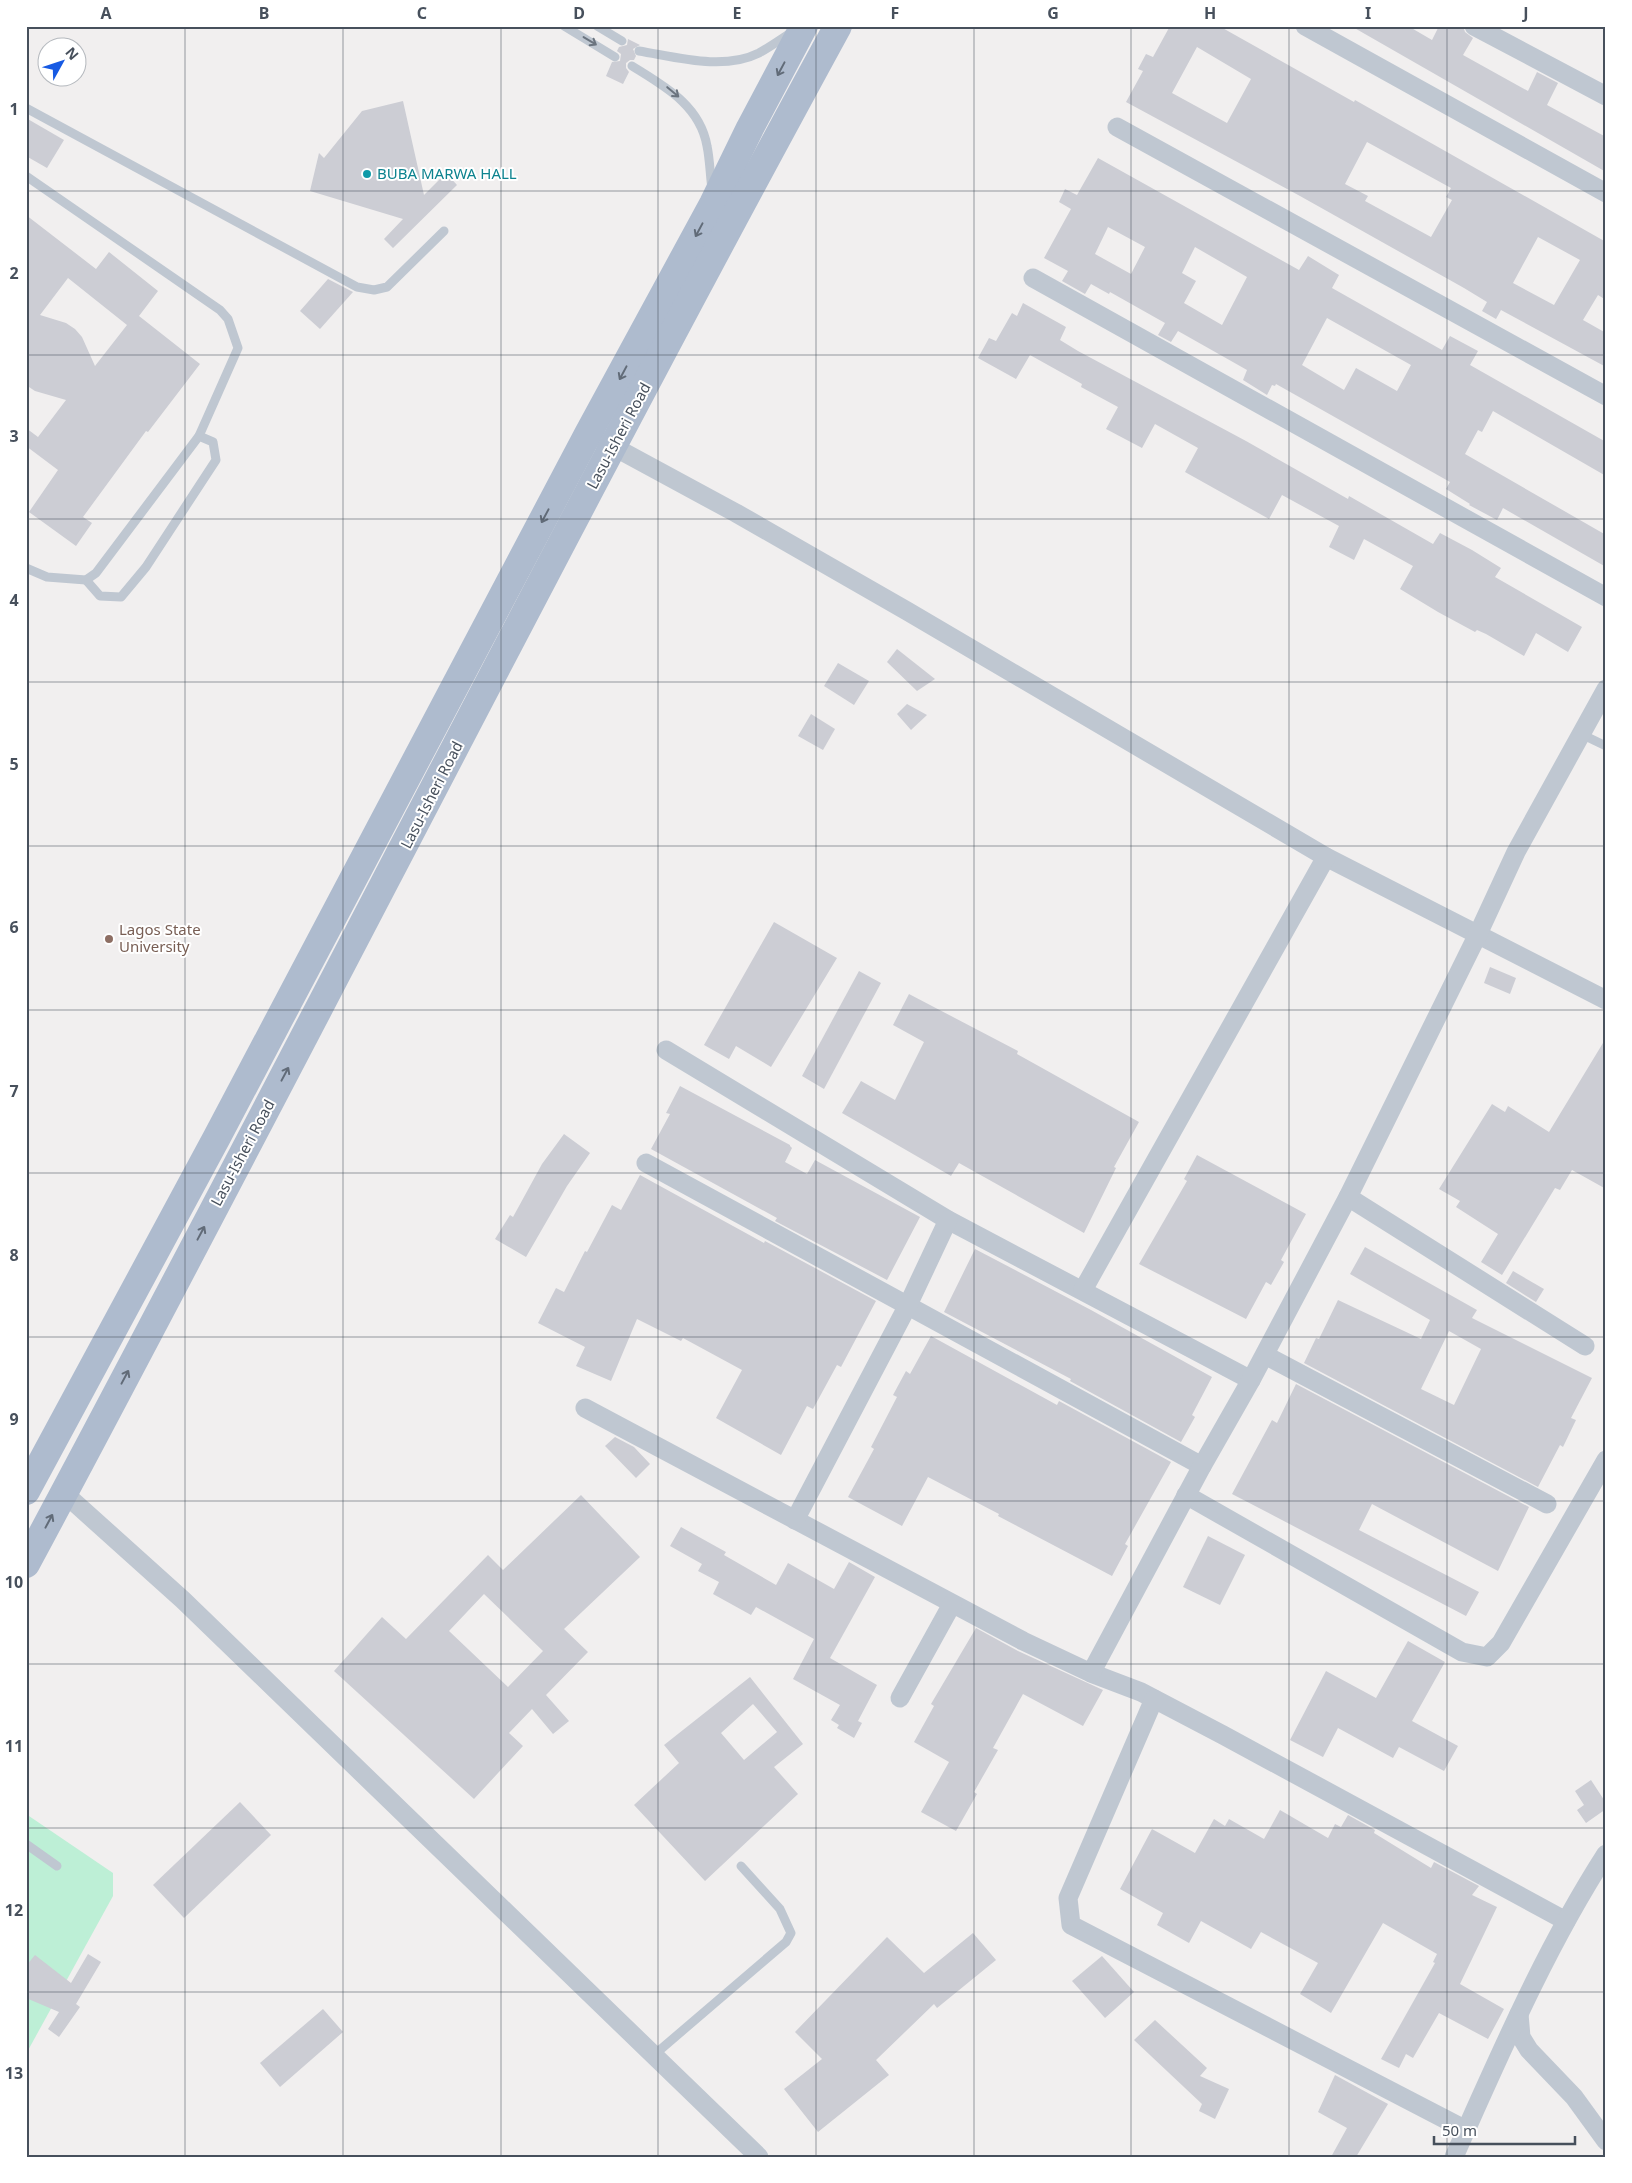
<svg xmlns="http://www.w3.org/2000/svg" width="1632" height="2183" font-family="'Noto Sans',sans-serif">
<rect width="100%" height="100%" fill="#f1efef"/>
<polygon fill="#bdefd6" points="26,1814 113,1873 113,1896 26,2054"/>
<g fill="#cccdd4" fill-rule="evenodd">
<path d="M1170 26H1219L1354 102 1355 100 1606 242V300L1598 295 1583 320 1606 333V367L1501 310 1496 319 1482 311 1487 302 1464 288 1300 196 1126 102 1143 71 1138 69 1146 54 1153 57ZM1197 47 1251 79 1227 123 1172 93ZM1367 142 1451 188 1446 197 1452 200 1431 237 1365 201 1368 196 1345 184ZM1538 237 1580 260 1554 305 1513 283Z"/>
<polygon points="1351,26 1408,26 1432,40 1439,26 1463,26 1465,32 1473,38 1463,55 1528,91 1537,72 1558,83 1547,105 1606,137 1606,172"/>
<polygon points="628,39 640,45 633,49 636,56 634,60 630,60 626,63 626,68 629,72 623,84 606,76 612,62 620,61 621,54 617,51 619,47 627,45"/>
<polygon points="403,101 424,195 446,173 457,185 393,248 384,239 403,219 310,191 319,153 324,158 362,111"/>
<polygon points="26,118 64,140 47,168 26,156"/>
<path d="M1098 158 1299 270 1308 256 1339 275 1332 288 1442 350 1450 336 1478 351 1470 365 1606 442V476L1493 411 1482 432 1478 430 1465 454 1606 535V567L1503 508 1497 520 1469 505 1470 504 1446 489 1450 482 1276 384 1275 386 1272 385 1267 395 1243 380 1247 370 1178 331 1171 342 1158 335 1165 323 1110 292 1109 294 1091 284 1085 294 1062 281 1068 271 1044 258 1071 209 1059 202 1065 189 1077 195ZM1108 227 1145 247 1131 274 1095 254ZM1195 247 1247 277 1222 325 1184 303 1196 281 1182 273ZM1327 318 1411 365 1397 391 1356 368 1344 390 1302 365Z"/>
<path d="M26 215 96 269 109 252 158 291 139 316 200 364 148 432 146 431 83 517 92 523 76 546 29 512 58 470 26 446V428L38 437 66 400 35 391 26 385ZM68 278 127 325 95 366 82 337 75 329 66 323 40 315Z"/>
<polygon points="328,279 353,292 320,329 300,311"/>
<polygon points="1023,303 1066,327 1060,340 1078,351 1246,441 1348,499 1349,496 1433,544 1440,533 1472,550 1501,568 1495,577 1582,627 1568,652 1536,633 1524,656 1486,634 1477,630 1475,632 1438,612 1400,589 1413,566 1364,539 1354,560 1329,547 1339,526 1282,495 1269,519 1185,472 1198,448 1155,424 1142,448 1106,429 1118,407 1081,387 1082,384 1030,355 1016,379 978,358 989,338 996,341 1012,313 1017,316"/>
<polygon points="897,649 935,679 917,691 887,662"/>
<polygon points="838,663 869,681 854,705 824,686"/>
<polygon points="907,704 927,715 911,730 897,714"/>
<polygon points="811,714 835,729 823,750 798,736"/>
<polygon points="774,922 837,958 771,1067 736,1046 729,1059 704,1045"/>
<polygon points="1490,967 1516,978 1510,994 1484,983"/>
<polygon points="859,971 881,983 824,1089 802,1076"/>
<polygon points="909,994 1018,1051 1017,1054 1139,1122 1114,1167 1116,1168 1084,1233 959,1163 951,1176 842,1113 861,1081 895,1100 924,1042 893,1025"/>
<polygon points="1606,1038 1606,1189 1572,1170 1560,1190 1555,1188 1502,1275 1481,1262 1498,1234 1456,1207 1460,1201 1439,1189 1492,1104 1505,1112 1508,1106 1549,1132"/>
<polygon points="680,1086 790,1145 790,1146 792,1148 785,1162 807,1174 815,1160 920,1217 887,1280 775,1221 777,1218 651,1149 670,1114 666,1113"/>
<polygon points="564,1134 590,1153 567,1186 526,1257 495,1239 510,1215 513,1217 542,1164"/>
<polygon points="1197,1155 1306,1214 1281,1260 1284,1262 1271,1285 1266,1282 1246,1319 1139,1264 1187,1181 1184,1179"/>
<polygon points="640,1175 764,1243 765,1241 876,1301 841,1367 837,1365 813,1409 807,1406 781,1455 716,1418 742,1370 683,1338 681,1341 637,1319 611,1381 576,1366 585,1347 538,1323 556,1288 564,1292 585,1251 587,1252 612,1205 621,1210"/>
<path d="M1365 1247 1477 1310 1472 1318 1592 1378 1571 1418 1576 1420 1563 1447 1560 1445 1538 1487 1304 1363 1316 1338 1319 1339 1338 1300 1421 1339 1430 1320 1350 1274ZM1449 1331 1481 1349 1454 1405 1421 1389Z"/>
<polygon points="975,1249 1091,1310 1212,1377 1192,1415 1195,1417 1181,1442 1070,1381 1071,1379 944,1312"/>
<polygon points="1513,1271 1544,1289 1536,1302 1506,1283"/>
<polygon points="931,1336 1057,1405 1059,1401 1171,1462 1125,1544 1128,1546 1112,1576 998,1516 999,1514 928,1477 902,1526 848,1497 874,1449 871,1447 897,1397 893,1395 906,1371 910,1374"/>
<polygon points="1296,1384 1529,1507 1498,1571 1372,1504 1359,1530 1479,1592 1466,1616 1232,1494 1272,1420 1277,1423"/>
<polygon points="615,1437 634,1447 650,1464 636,1478 605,1446"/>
<path d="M581 1495 640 1557 564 1629 588 1652 546 1695 569 1721 553 1734 532 1709 509 1733 523 1746 474 1799 334 1671 382 1617 406 1639 488 1555 503 1570ZM484 1594 543 1651 508 1687 449 1631Z"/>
<polygon points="681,1527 726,1552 724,1555 776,1585 788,1563 834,1589 849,1562 875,1577 830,1658 877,1685 858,1721 862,1723 854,1738 837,1728 839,1725 831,1720 840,1705 793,1679 814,1639 756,1607 751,1615 713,1594 719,1582 698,1571 702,1564 670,1546"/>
<polygon points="1208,1536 1245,1555 1220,1605 1183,1587"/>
<polygon points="976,1628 1018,1651 1103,1690 1083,1726 1023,1694 993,1748 998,1750 974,1792 977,1794 956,1831 921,1812 949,1762 914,1742 934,1706 931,1704"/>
<polygon points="1408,1641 1445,1662 1412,1721 1458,1746 1444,1771 1399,1747 1393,1758 1338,1728 1323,1757 1290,1740 1326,1671 1376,1698"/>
<path d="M750 1677 803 1744 774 1767 798 1794 705 1881 634 1805 679 1763 664 1745ZM753 1704 777 1732 744 1760 721 1733Z"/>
<polygon points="1591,1780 1606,1803 1606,1809 1586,1823 1577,1810 1584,1805 1575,1791"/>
<polygon points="240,1802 271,1835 184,1918 153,1885"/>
<polygon points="1280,1810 1328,1838 1335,1824 1341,1827 1348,1815 1375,1830 1374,1833 1431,1868 1434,1862 1479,1886 1472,1895 1497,1907 1460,1984 1504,2009 1488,2039 1439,2013 1413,2058 1406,2054 1399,2068 1381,2059 1435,1963 1433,1962 1437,1954 1383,1923 1331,2013 1300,1994 1318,1963 1261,1932 1251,1949 1201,1921 1189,1943 1157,1925 1163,1913 1120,1889 1152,1829 1195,1853 1214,1819 1225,1826 1229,1819 1264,1839"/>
<polygon points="973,1933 996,1960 937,2008 934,2004 876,2060 889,2075 818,2132 784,2089 822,2059 795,2032 887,1937 924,1973"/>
<polygon points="88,1954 101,1962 76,2004 80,2007 59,2037 48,2029 59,2012 26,1998 26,1966 35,1955 71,1983"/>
<polygon points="1102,1956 1134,1992 1105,2018 1072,1981"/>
<polygon points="323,2009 343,2032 280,2087 260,2063"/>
<polygon points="1155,2020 1207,2068 1200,2076 1229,2089 1215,2119 1199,2111 1202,2104 1134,2040"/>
<polygon points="1335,2075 1388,2104 1356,2157 1331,2157 1347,2128 1318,2112"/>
</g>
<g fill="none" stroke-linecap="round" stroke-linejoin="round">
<g stroke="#bfc7d1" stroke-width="9">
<polyline points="564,26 615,57"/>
<polyline points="597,26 622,41"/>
<path d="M639 51C676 57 723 71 759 53 770 47 781 39 792 32"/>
<path d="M632 66C664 86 700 105 707 146 710 160 710 175 712 189"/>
<polyline points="26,108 357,287 374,290 387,287 444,231"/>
<polyline points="26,176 220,310 228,319 238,348 199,436 96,573 86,580 47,577 26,568"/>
<polyline points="86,580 100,596 121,597 146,567 216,460 213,442 199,436"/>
<polyline points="1581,734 1606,746"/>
<polyline points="26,1844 57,1866"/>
<polyline points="654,2055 786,1942 791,1933 780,1909 741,1866"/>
</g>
<g stroke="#bfc7d1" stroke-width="19">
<polyline points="1305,26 1606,193"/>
<polyline points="1474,26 1606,96"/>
<polyline points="1117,127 1606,396"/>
<polyline points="1033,278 1606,597"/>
<polyline points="603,441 736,513 907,611 1326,857 1606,1000"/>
<polyline points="666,1050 948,1220 1251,1380"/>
<polyline points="646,1163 1202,1466"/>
<polyline points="1348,1197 1585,1346"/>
<polyline points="1083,1290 1326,857"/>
<polyline points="1265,1355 1547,1504"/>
<polyline points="585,1408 1023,1641 1091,1673 1141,1692 1223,1735 1566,1921"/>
<polyline points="64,1493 183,1600 759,2157"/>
<polyline points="1186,1495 1462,1652 1487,1657 1501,1643 1606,1460"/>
<polyline points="795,1520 908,1305 948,1220"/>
<polyline points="1091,1673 1202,1466 1251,1380 1348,1197 1478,934 1516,852 1606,689"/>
<polyline points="900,1698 952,1604"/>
<polyline points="1154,1699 1068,1898 1071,1925 1466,2130 1454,2157"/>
<polyline points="1519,2014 1521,2037 1529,2050 1574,2097 1606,2141"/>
<path d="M1466 2130C1508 2036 1550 1941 1606 1854"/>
</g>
<g stroke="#aebbce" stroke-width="28">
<polyline points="26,1491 217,1137 588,434 713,204 750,128 804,26"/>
<path d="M26 1564C300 1053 560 535 838 26"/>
</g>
</g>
<defs><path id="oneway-shaft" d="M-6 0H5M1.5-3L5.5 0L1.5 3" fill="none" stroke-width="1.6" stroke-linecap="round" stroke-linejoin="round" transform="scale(1.25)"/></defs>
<g stroke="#6b747f">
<use href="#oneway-shaft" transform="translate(590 41) rotate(31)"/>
<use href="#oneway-shaft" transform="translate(673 92) rotate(40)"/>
</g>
<g stroke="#616b78">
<use href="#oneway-shaft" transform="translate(781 69) rotate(118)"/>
<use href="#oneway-shaft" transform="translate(699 230) rotate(118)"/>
<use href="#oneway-shaft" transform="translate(623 373) rotate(118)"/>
<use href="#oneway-shaft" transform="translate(545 516) rotate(118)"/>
<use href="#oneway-shaft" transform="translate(285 1074) rotate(-62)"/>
<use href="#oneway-shaft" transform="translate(201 1233) rotate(-62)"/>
<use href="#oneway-shaft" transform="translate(125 1377) rotate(-62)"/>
<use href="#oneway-shaft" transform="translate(49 1521) rotate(-62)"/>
</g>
<path fill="none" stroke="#47505c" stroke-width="1" stroke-opacity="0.55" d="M185 26V2157M343 26V2157M501 26V2157M658 26V2157M816 26V2157M974 26V2157M1131 26V2157M1289 26V2157M1447 26V2157M26 191H1606M26 355H1606M26 519H1606M26 682H1606M26 846H1606M26 1010H1606M26 1173H1606M26 1337H1606M26 1501H1606M26 1664H1606M26 1828H1606M26 1992H1606"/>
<circle fill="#0f9aa8" stroke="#fff" stroke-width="2" cx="367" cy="174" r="5"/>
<circle fill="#8d6e63" stroke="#fff" stroke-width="2" cx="109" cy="939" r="5"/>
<g text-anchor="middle" stroke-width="4" stroke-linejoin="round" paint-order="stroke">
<g font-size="15" fill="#0d838f" stroke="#fff" text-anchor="start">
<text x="377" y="179">BUBA MARWA HALL</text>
</g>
<g font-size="15" fill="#47505c" stroke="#fff">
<text transform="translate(619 436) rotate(-62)" y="5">Lasu-Isheri Road</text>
<text transform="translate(432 795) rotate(-63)" y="5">Lasu-Isheri Road</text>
<text transform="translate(243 1153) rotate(-62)" y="5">Lasu-Isheri Road</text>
</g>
<g font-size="15" fill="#785e54" stroke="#fff" text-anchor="start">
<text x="119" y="935">Lagos State<tspan x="119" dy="17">University</tspan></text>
</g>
</g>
<rect width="1632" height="2183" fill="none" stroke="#ffffff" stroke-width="55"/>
<g transform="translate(62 62) rotate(50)"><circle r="24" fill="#ffffff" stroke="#b5b9be"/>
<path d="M0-4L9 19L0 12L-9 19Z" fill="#175ae3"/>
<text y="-8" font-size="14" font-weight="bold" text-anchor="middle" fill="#47505c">N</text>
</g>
<path d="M1434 2136v8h141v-8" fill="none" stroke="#47505c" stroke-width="2.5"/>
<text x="1442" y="2136" font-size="15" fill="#47505c" stroke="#ffffff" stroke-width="4" paint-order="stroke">50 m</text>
<rect x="28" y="28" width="1576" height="2128" fill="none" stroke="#47505c" stroke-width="2"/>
<g font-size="16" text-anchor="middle" font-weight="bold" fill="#47505c">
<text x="106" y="19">A</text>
<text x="264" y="19">B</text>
<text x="422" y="19">C</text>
<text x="579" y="19">D</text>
<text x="737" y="19">E</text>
<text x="895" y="19">F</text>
<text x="1053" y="19">G</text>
<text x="1210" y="19">H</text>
<text x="1368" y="19">I</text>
<text x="1526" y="19">J</text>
<text x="14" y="115">1</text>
<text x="14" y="279">2</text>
<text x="14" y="442">3</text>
<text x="14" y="606">4</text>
<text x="14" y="770">5</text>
<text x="14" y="933">6</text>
<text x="14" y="1097">7</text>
<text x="14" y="1261">8</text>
<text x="14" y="1425">9</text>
<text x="14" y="1588">10</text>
<text x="14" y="1752">11</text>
<text x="14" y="1916">12</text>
<text x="14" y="2079">13</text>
</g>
</svg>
